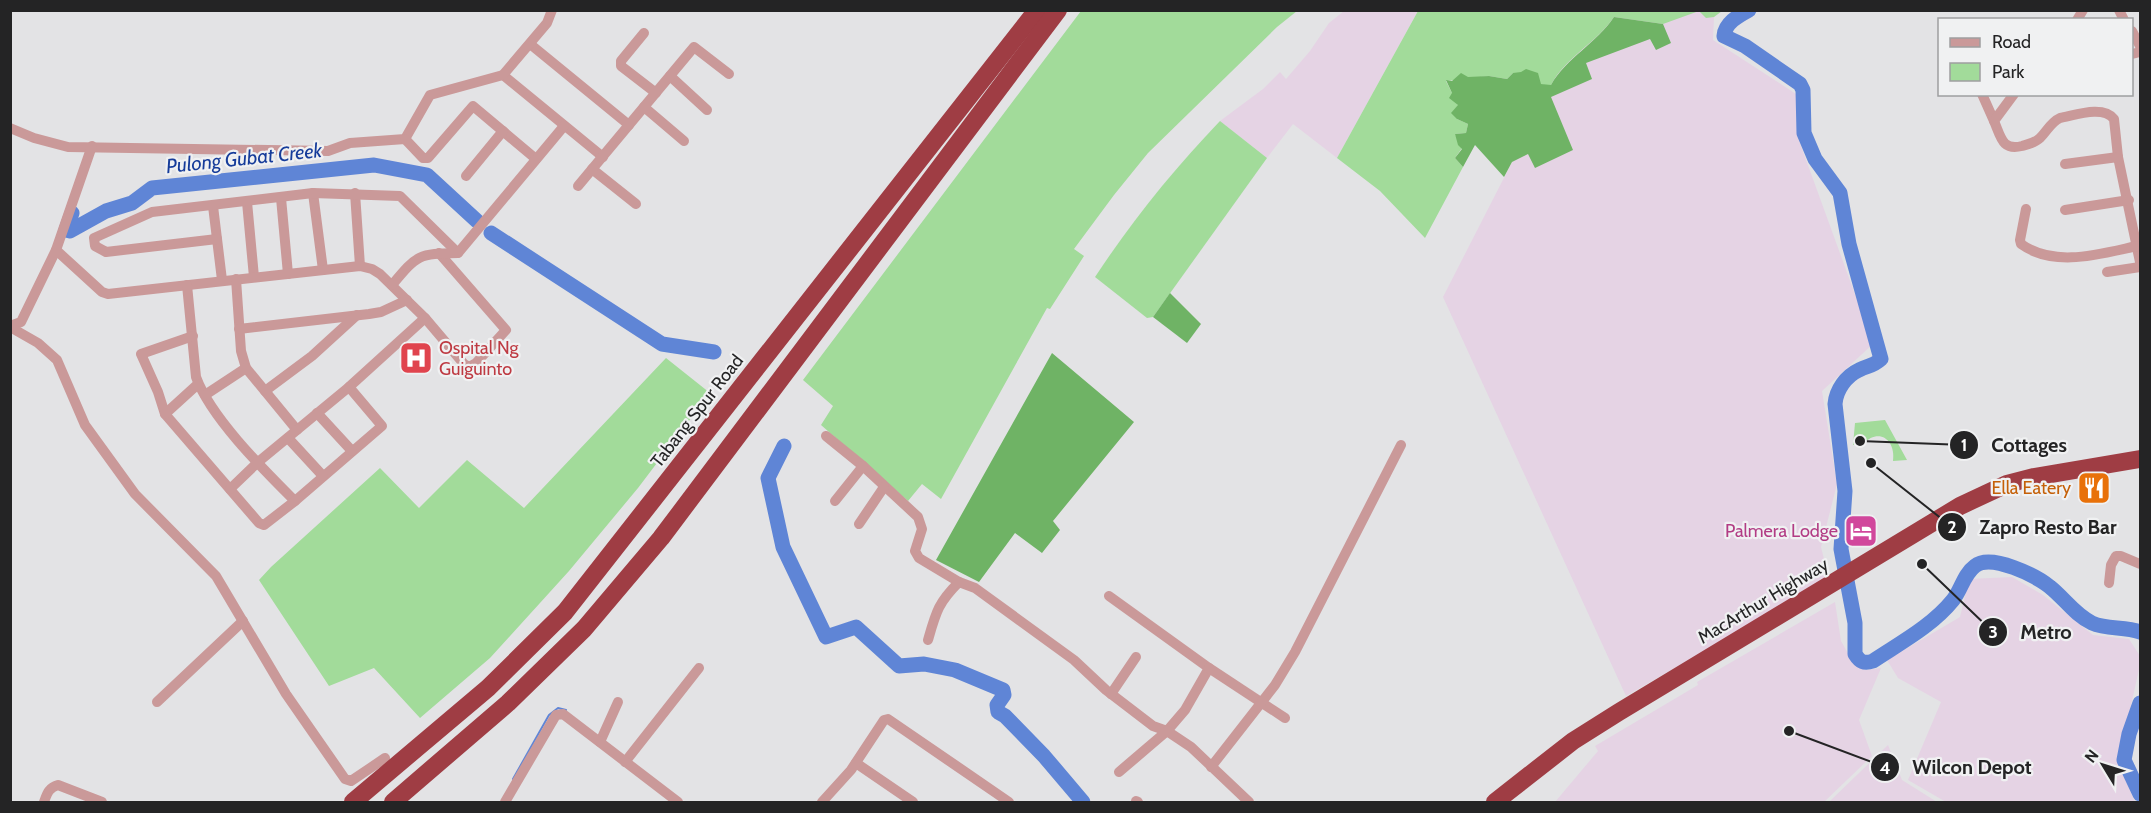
<svg xmlns="http://www.w3.org/2000/svg" width="2151" height="813" font-family="Cabin,sans-serif">
<rect width="100%" height="100%" fill="#e3e3e5"/>
<g fill="#e5d3e4">
<polygon points="1344,11 1418,11 1337,158 1293,124 1267,158 1220,121 1263,89 1280,72 1286,79 1310,51 1329,23"/>
<polygon points="1619,11 1722,11 1714,17 1713,40 1796,94 1797,135 1873,344 1822,391 1837,484 1821,547 1829,579 1626,696 1443,297 1557,74"/>
<polygon points="2012,577 2043,595 2093,635 2129,639 2140,656 2140,665 2118,763 2135,802 1946,802 1908,780 1941,702 1898,678 1887,660 1960,617 1969,579"/>
<polygon points="1835,602 1841,641 1854,664 1865,670 1881,668 1859,720 1872,756 1824,802 1555,802 1598,751 1595,746 1698,685 1697,682"/>
<polygon points="1888,745 1902,780 1937,802 1829,802"/>
</g>
<g fill="#a2db9a">
<polygon points="1081,11 1297,11 1277,27 1148,153 1114,195 1074,249 1084,256 1050,309 1047,308 941,499 922,484 908,501 821,425 833,406 803,380"/>
<path d="M1418 11H1722L1714 17 1706 18 1699 11 1663 24 1614 17C1597 42 1565 58 1551 85 1537 88 1529 72 1513 73L1507 79 1489 76 1446 81 1458 105 1457 119 1468 124 1466 133 1455 134 1462 148 1455 158 1463 167 1425 238 1380 191 1337 158Z"/>
<path d="M1220 121 1267 158 1153 317 1147 318 1095 277C1132 221 1173 170 1220 121Z"/>
<polygon points="666,358 710,393 638,488 569,571 490,658 420,718 374,668 329,686 259,580 271,567 380,468 419,508 467,460 524,508"/>
<path d="M1885 420 1907 460 1893 461C1896 440 1879 427 1863 444L1853 445 1855 423Z"/>
</g>
<g fill="#6fb365">
<path d="M1614 17 1663 24 1671 43 1656 50 1650 39 1586 63 1592 79 1551 97 1573 150 1535 168 1528 154 1512 162 1504 177 1475 145 1463 167 1455 158 1462 149 1458 145 1455 134 1466 133 1468 124 1457 119 1451 113 1458 105 1449 98 1452 93 1446 80 1452 81 1461 73 1468 77 1489 76 1507 79 1513 73 1521 72 1526 69 1538 73 1541 84 1551 85C1566 58 1597 43 1614 17Z"/>
<polygon points="1170,293 1201,324 1187,343 1153,317"/>
<polygon points="1052,353 1134,422 1053,521 1060,530 1042,553 1015,533 979,582 936,560"/>
</g>
<g fill="none" stroke-linecap="round" stroke-linejoin="round">
<polyline stroke="#5f85d6" stroke-width="2" points="513,779 549,715 558,708 566,710"/>
<g stroke="#5f85d6" stroke-width="15">
<path d="M1749 10C1738 16 1725 23 1724 36L1745 46 1800 84 1803 90 1804 133 1815 159 1840 193 1849 244 1881 359C1872 367 1869 365 1859 370 1846 376 1836 390 1835 404L1845 491 1841 549 1855 623V654C1860 662 1864 664 1873 661 1900 643 1932 626 1953 600 1961 590 1964 574 1975 566 1991 553 2037 576 2050 587 2064 598 2075 615 2092 623 2107 630 2125 626 2140 632"/>
<polyline points="72,213 66,230 70,231 106,211 132,203 152,188 374,165 427,175 477,221"/>
<polyline points="491,233 662,344 714,352"/>
<polyline points="784,446 768,478 783,547 826,637 856,627 899,666 924,664 955,670 1003,690 1004,695 997,705 998,712 1005,716 1044,756 1083,802"/>
<polyline points="2140,703 2129,734 2124,760 2140,794"/>
</g>
<g stroke="#ca9999" stroke-width="10">
<polyline points="2119,10 2124,20"/>
<polyline points="2077,20 2083,10"/>
<polyline points="2132,31 2140,46"/>
<polyline points="644,33 621,61 621,66 656,93"/>
<polyline points="530,44 629,125"/>
<polyline points="2132,54 2140,52"/>
<polyline points="503,75 603,157"/>
<polyline points="670,76 707,110"/>
<polyline points="1982,94 1994,121"/>
<path d="M2014 94 1994 121C2001 137 2002 151 2022 146 2029 144 2035 143 2040 138 2047 131 2051 122 2060 118 2076 115 2103 105 2114 119L2118 157 2140 262"/>
<polyline points="644,107 684,141"/>
<polyline points="10,128 34,138 68,147 328,151 350,143 405,139 430,95 503,75 547,23 552,10"/>
<polyline points="405,139 423,158 428,158 473,106 536,159"/>
<polyline points="2065,164 2118,157"/>
<polyline points="592,169 636,204"/>
<polyline points="466,176 503,131"/>
<polyline points="578,186 694,47 729,74"/>
<polyline points="313,193 323,270"/>
<polyline points="355,193 360,266"/>
<polyline points="281,198 288,274"/>
<polyline points="247,202 254,277"/>
<polyline points="213,206 222,280"/>
<path d="M2026 209 2020 240 2021 244C2054 268 2100 254 2137 246"/>
<polyline points="2065,210 2129,200"/>
<polyline points="217,239 106,252 95,246 94,238 152,212 313,193 400,196 458,253"/>
<polyline points="56,250 102,292 108,294 360,266 372,269 380,274 425,318 464,364 469,367 476,363 506,330 439,253"/>
<polyline points="2107,272 2140,267"/>
<polyline points="236,279 241,351 246,368 297,430"/>
<path d="M187 285 196 377C211 418 264 470 295 501"/>
<path d="M392 285C418 254 418 254 458 253L564 126"/>
<polyline points="10,326 21,322 56,250 92,146"/>
<polyline points="10,327 38,343 57,360 85,425 135,494 216,576 286,694 345,779 351,781 385,758"/>
<polyline points="239,329 369,314 381,312 407,300"/>
<polyline points="193,336 141,354 158,392 165,414 259,523 264,525 295,501 382,426 349,387"/>
<polyline points="265,391 312,356 357,315"/>
<polyline points="205,395 246,368"/>
<polyline points="317,413 352,451"/>
<polyline points="165,414 198,384"/>
<polyline points="826,436 863,466 918,517 922,529 915,551 919,558 959,582"/>
<polyline points="288,438 323,476"/>
<polyline points="230,489 257,463 349,387 425,318"/>
<polyline points="835,501 863,466"/>
<polyline points="859,524 884,487"/>
<polyline points="2109,583 2111,565 2116,556 2121,556 2140,564"/>
<path d="M928 640C936 612 938 603 959 582L975 588 1074 660 1106 690 1153 726 1167 731 1185 710 1209 668 1109 596"/>
<polyline points="1209,668 1285,718"/>
<polyline points="1111,694 1136,657"/>
<polyline points="157,702 243,621"/>
<polyline points="600,742 618,702"/>
<polyline points="625,762 699,668"/>
<polyline points="856,763 913,802"/>
<polyline points="1211,767 1275,685 1295,652 1401,445"/>
<polyline points="1119,772 1167,731 1191,747 1249,802"/>
<polyline points="1136,801 1138,802"/>
<path d="M44 802C47 794 48 788 58 785L102 802"/>
<polyline points="505,802 556,715 563,714 678,802"/>
<polyline points="822,802 851,770 884,720 888,719 1009,802"/>
</g>
<g stroke="#9f3d44" stroke-width="18">
<polyline points="353,802 488,688 565,612 1037,10"/>
<polyline points="393,802 508,703 584,629 661,538 1058,10"/>
<polyline points="1495,802 1573,741 1619,712 1960,506 2007,484 2034,477 2140,459"/>
</g>
</g>
<defs>
<g id="hospital-square" transform="scale(1.725)"><rect x="-9" y="-9" width="18" height="18" rx="4" fill="#e0444e" stroke="#f0f1f2"/><path d="M-5-5h3v3.5h4V-5h3V5h-3V1.5h-4V5h-3Z" fill="#fff"/></g>
<g id="restaurant-square" transform="scale(1.725)"><rect x="-9" y="-9" width="18" height="18" rx="4" fill="#e8710a" stroke="#f0f1f2"/><path d="M-5-6h1v4h1v-4h1v4h1v-4h1v5L-1.5 .5V6h-2V.5L-5-1ZM5-6V6H3V1.5H1.5Q1.5-4 5-6Z" fill="#fff"/></g>
<g id="hotel-square" transform="scale(1.725)"><rect x="-9" y="-9" width="18" height="18" rx="4" fill="#d1479c" stroke="#f0f1f2"/><path d="M-6-4.5h1.5V1H6V5H4.5V3h-9V5H-6ZM-4 0a1.8 1.8 0 1 1 3.6 0ZM.5 0V-2.5h3Q6-2.5 6 0Z" fill="#fff"/></g>
</defs>
<g fill-rule="evenodd">
<use href="#hospital-square" x="416" y="358"/>
<use href="#restaurant-square" x="2094" y="488"/>
<use href="#hotel-square" x="1861" y="531"/>
</g>
<g text-anchor="middle" stroke-width="4.5" stroke-linejoin="round" paint-order="stroke">
<g font-size="18" fill="#be3a42" stroke="#f0f1f2" text-anchor="start">
<text x="439" y="354">Ospital Ng<tspan x="439" dy="21">Guiguinto</tspan></text>
</g>
<g font-size="18" fill="#242425" stroke="#f0f1f2">
<text transform="translate(697 411) rotate(-52)" y="6">Tabang Spur Road</text>
<text transform="translate(1763 601) rotate(-31)" y="6">MacArthur Highway</text>
</g>
<g font-size="18" fill="#c56008" stroke="#f0f1f2" text-anchor="end">
<text x="2071" y="494">Ella Eatery</text>
</g>
<g font-size="18" fill="#b23c85" stroke="#f0f1f2" text-anchor="end">
<text x="1838" y="537">Palmera Lodge</text>
</g>
<g font-size="20" font-style="italic" fill="#163c9a" stroke="#f0f1f2">
<text transform="translate(244 158) rotate(-6)" y="7">Pulong Gubat Creek</text>
</g>
</g>
<path fill="none" stroke="#242425" stroke-width="2" d="M1860 441L1964 445M1871 463L1952 527M1922 564L1993 632M1789 731L1885 767"/>
<g fill="#242425" stroke="#f0f1f2" stroke-width="2">
<circle cx="1860" cy="441" r="6"/>
<circle cx="1871" cy="463" r="6"/>
<circle cx="1922" cy="564" r="6"/>
<circle cx="1789" cy="731" r="6"/>
<circle cx="1964" cy="445" r="15"/>
<circle cx="1952" cy="527" r="15"/>
<circle cx="1993" cy="632" r="15"/>
<circle cx="1885" cy="767" r="15"/>
</g>
<g font-size="18" text-anchor="middle" font-weight="bold" fill="#fff">
<text x="1964" y="451">1</text>
<text x="1952" y="533">2</text>
<text x="1993" y="638">3</text>
<text x="1885" y="774">4</text>
</g>
<g font-size="20" text-anchor="middle" font-weight="bold" fill="#242425" stroke="#f0f1f2" stroke-width="4.5" stroke-linejoin="round" paint-order="stroke">
<text x="2029" y="452">Cottages</text>
<text x="2048" y="534">Zapro Resto Bar</text>
<text x="2046" y="639">Metro</text>
<text x="1972" y="774">Wilcon Depot</text>
</g>
<rect width="2151" height="813" fill="none" stroke="#242425" stroke-width="24"/>
<rect x="1938" y="18" width="195" height="78" fill="#f0f1f2" stroke="#9e9fa0" stroke-width="1.5"/>
<rect x="1950" y="38" width="30" height="9" fill="#ca9999" stroke="#9e9fa0" stroke-width="1.5"/>
<text x="1992" y="48" font-size="18" fill="#242425">Road</text>
<rect x="1950" y="63" width="30" height="18" fill="#a2db9a" stroke="#9e9fa0" stroke-width="1.5"/>
<text x="1992" y="78" font-size="18" fill="#242425">Park</text>
<g transform="translate(2103 765) rotate(308)" stroke="#f0f1f2" stroke-width="4.5" paint-order="stroke">
<path d="M0-4.5L10 22L0 15L-10 22Z" fill="#242425"/>
<text y="-9" font-size="16" font-weight="bold" text-anchor="middle" fill="#242425">N</text>
</g>
</svg>
